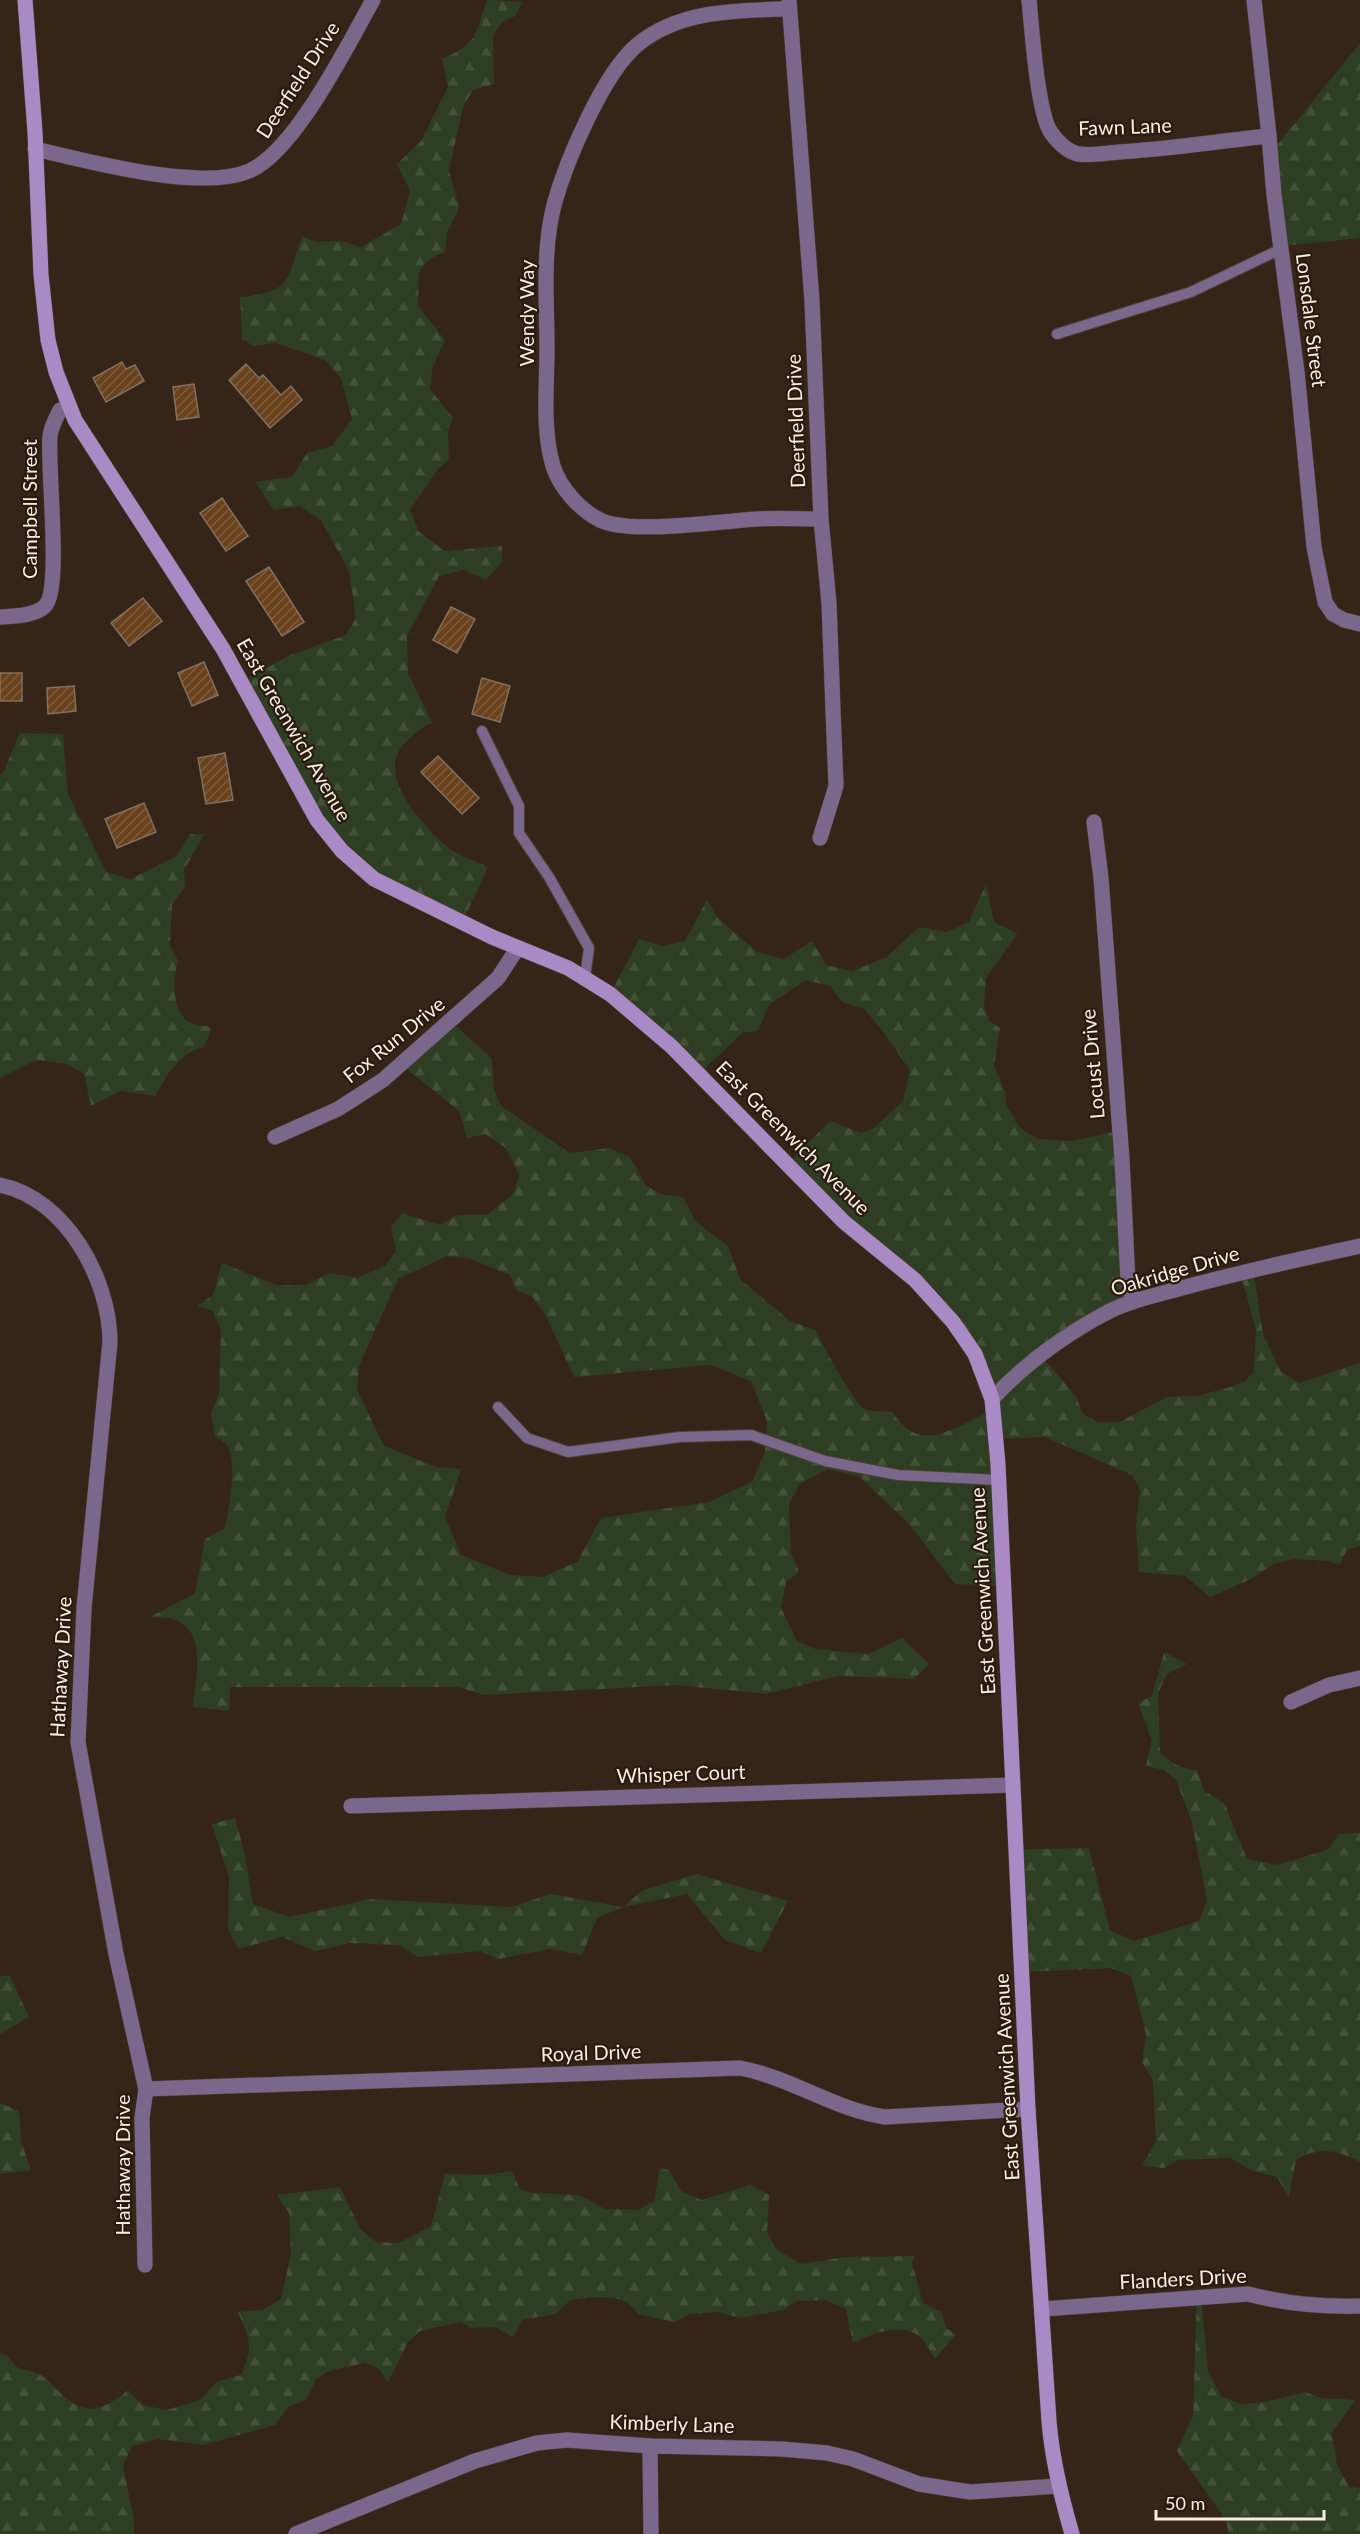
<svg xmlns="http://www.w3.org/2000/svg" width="1360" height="2534" font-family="Lato,sans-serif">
<defs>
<pattern id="forest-firs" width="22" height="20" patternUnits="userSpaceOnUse" patternTransform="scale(1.5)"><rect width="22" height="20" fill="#2e3e23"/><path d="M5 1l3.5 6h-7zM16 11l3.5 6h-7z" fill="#435138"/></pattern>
<pattern id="building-hatch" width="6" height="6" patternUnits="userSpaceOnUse" patternTransform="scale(1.5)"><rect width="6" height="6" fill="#69411c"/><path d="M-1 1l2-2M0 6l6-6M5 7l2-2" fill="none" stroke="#7f5d3d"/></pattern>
</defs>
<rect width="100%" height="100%" fill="#342518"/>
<g fill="url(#forest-firs)" fill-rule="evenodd">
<path d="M487 0 522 2 515 16 501 23 493 36 494 84 473 90 463 107 449 171 459 207 447 233 445 252C412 264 420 276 418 306L445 340 432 369 430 389 453 418 448 430 449 459 438 469 410 510 419 532 445 551 502 546V562L486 580 464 570 439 576 407 636 408 673 432 723C421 726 415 734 406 742 373 773 422 824 446 846 457 855 475 861 488 867L464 919 373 878 341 851 242 682 288 656 346 635 356 618 349 571 321 520 300 506 274 510 255 482 292 477 307 453 332 446 352 419 341 378 325 360 276 343 254 346 242 339 240 297C291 293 287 280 302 236L316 242 341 241 361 247 401 224 410 191 397 164 421 141 448 87 442 59C479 43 475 35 487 0Z"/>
<polygon points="1360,43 1360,238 1283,246 1270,154"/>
<path d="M20 733 63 734 68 794 106 872 130 879 177 856 190 834H204L184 870 185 887 172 904 170 945 178 961C173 978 172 1008 186 1020 191 1025 202 1025 209 1027L211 1030 204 1047C179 1053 166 1075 156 1096L120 1091 91 1106 84 1074 67 1064 36 1060 0 1078V774L3 773Z"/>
<path d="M986 884 994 922 1017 934 986 978 984 1006 989 1021 1000 1028 994 1066 1006 1094V1105L1020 1128 1038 1139 1072 1141 1118 1131 1132 1296 1041 1356 1076 1396 1083 1414 1097 1422H1120L1167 1397 1197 1396 1227 1388 1245 1381 1254 1371 1256 1330 1242 1279 1254 1276 1263 1334 1281 1372 1299 1383 1360 1363V1546L1347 1550 1339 1565 1328 1561 1294 1559 1274 1564 1249 1580 1210 1597 1185 1576 1139 1572 1136 1525 1140 1489 1132 1475 1045 1437 996 1439 1000 1586 955 1584 910 1525 860 1477 827 1469 800 1484 789 1504 791 1553 799 1572 786 1582 781 1608 797 1641 815 1649 868 1654 902 1638 929 1664 914 1679 838 1676 766 1694 677 1685 484 1695 459 1687H230L229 1711 193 1707C195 1679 209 1631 173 1619 166 1617 157 1618 150 1617L195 1593 205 1539 225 1528C229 1509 238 1462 227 1445 225 1442 219 1439 215 1437L211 1413 219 1394 221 1331 213 1311 197 1306 213 1295 222 1263 276 1285H306L329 1273 358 1278 386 1265 396 1251 391 1227 402 1213 440 1225 457 1215H487L514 1193 519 1174 506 1148 485 1134 467 1138 459 1111 408 1070V1066L453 1023 492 1059 494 1090 501 1106 570 1153 609 1148 630 1157 646 1185 660 1194 683 1197 696 1222 728 1246 740 1279 790 1321 815 1330C822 1343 854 1404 865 1409 872 1412 885 1411 893 1412 896 1417 900 1423 905 1427 929 1449 966 1422 990 1411V1397L946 1315 788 1163 830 1121 861 1133 874 1128 903 1101 910 1070 881 1029 864 1009 842 1002 830 986 806 980 769 1005 758 1031 742 1033 700 1073 609 997 639 939 662 946 685 941 707 900 717 917 757 952 784 959 812 941 826 965 852 971 887 957 919 927 947 932 969 922ZM447 1256 471 1259 510 1275 517 1291 532 1296 546 1316 574 1377 711 1365 751 1381 767 1421 765 1452 752 1482 709 1502 601 1518 578 1561 544 1577 510 1575 461 1555 445 1517 461 1469 436 1467 384 1446 357 1390 359 1366 398 1279Z"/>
<path d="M1164 1652 1187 1664 1167 1674 1158 1693 1160 1752C1171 1764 1181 1768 1197 1770L1204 1791 1224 1803 1247 1859 1277 1865 1324 1851 1330 1848 1338 1834 1360 1833V2162C1337 2150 1319 2146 1296 2160L1289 2197 1277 2177 1250 2170 1231 2158 1178 2160 1164 2168 1142 2166 1156 2141 1153 2081 1142 2062 1146 2034 1131 1976 1111 1968 1021 1972 1016 1851 1029 1849 1089 1848 1110 1930 1134 1941 1199 1921 1207 1901 1192 1822 1176 1780 1164 1770 1146 1766 1152 1740 1138 1703 1152 1696Z"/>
<polygon points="235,1818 244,1851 253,1904 289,1917 371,1899 512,1907 550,1894 623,1907 643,1890 697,1874 788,1901 761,1953 725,1940 687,1894 623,1907 597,1918 582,1955 550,1949 498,1959 480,1951 418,1957 399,1945 350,1943 316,1951 282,1937 238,1949 228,1928 229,1877 212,1824"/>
<polygon points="0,1976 10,1976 29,2017 0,2034"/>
<polygon points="0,2103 19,2111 21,2141 31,2170 0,2174"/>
<path d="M660 2168 669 2170 681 2191 702 2200 750 2185 769 2195 767 2233 777 2250 802 2264 845 2257 915 2256 912 2263 923 2303 941 2312 947 2329 956 2334 935 2359C930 2352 925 2339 918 2335 899 2323 871 2334 853 2343L846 2309 826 2300 797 2301 783 2310 740 2318 719 2312 690 2314 674 2322 638 2314C622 2290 596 2298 570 2300L556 2314 522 2320 513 2337 495 2327 472 2328 460 2322 420 2331 408 2342 388 2382 378 2368 364 2363 329 2371 316 2379 306 2400 289 2406 275 2425 203 2445 158 2439 132 2446 123 2466 134 2519V2534H0V2354L7 2355C21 2377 25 2365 42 2376 52 2382 59 2394 70 2401 92 2417 110 2405 128 2390L142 2405 167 2410 200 2400 218 2381 241 2375C254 2346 250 2340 238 2312L263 2310 281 2299 291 2254 289 2213 277 2195 340 2187 360 2229 376 2242 399 2243 431 2226 445 2174 487 2175 512 2171 520 2189 531 2193 579 2195 605 2209 638 2210 654 2201Z"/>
<polygon points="1197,2295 1201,2297 1208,2372 1222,2397 1242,2404 1265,2402 1306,2392 1320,2398 1355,2400 1332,2433 1337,2465 1349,2487 1360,2488 1360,2534 1229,2534 1225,2519 1177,2451 1193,2416"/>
</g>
<g fill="url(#building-hatch)" stroke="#827061" stroke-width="1.5">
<polygon points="122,362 126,369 135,365 144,381 106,402 93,378"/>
<polygon points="246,364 259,378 263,375 281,395 291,386 302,400 270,428 229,380"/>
<polygon points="194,384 199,417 177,420 173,387"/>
<polygon points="222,498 248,536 226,551 200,513"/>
<polygon points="269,567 304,622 282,636 246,581"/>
<polygon points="143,598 162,621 129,646 111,623"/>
<polygon points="451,607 475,619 457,653 433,640"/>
<polygon points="204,662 218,695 192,706 178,673"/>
<rect x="0" y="673" width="22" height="28"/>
<polygon points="482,678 510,686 500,722 472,714"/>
<polygon points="74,686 76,711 48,714 47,688"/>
<polygon points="225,753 233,800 206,804 198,758"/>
<polygon points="438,756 479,798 462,814 421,772"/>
<polygon points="144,803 156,832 117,848 105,819"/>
</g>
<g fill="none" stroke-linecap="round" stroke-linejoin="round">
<g stroke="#4f4135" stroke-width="12">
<g id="lane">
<polyline points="1057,334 1191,292 1281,249"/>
<polyline points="482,731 519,806 519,833 549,877 589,948 585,978"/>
<polyline points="498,1407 527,1438 568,1452 680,1437 751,1435 825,1461 898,1475 999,1480"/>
</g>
</g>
<g stroke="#4f4135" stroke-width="16">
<g id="street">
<polyline points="789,0 812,301 821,519 829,603 833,710 836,786 820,838"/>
<path d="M1029 0C1032 29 1037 108 1050 131 1056 140 1066 151 1078 154 1090 156 1106 153 1119 152 1170 149 1219 141 1269 136"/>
<polyline points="1254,0 1269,136 1274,195 1297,372 1314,547 1325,602 1333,614 1344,620 1360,624"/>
<path d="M789 9C738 10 679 10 637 45 603 74 566 161 554 205 542 252 547 301 547 349 547 387 542 429 553 466 560 488 580 510 600 520 630 535 721 521 757 519 778 518 800 519 821 519"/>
<path d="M35 149C87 161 201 192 249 171 295 152 348 44 373 0"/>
<path d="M0 617C13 616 35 616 45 606 62 590 47 467 50 436 51 427 56 418 60 410L69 407"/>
<polyline points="1094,822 1101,878 1122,1160 1128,1282 1133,1302"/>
<polyline points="275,1137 338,1109 383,1080 498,978 517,949"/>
<path d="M0 1185C66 1198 110 1280 110 1342L84 1608 78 1742 116 1954 146 2089 142 2118 145 2265"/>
<path d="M992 1399C1024 1365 1063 1336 1104 1314 1127 1301 1154 1296 1178 1289 1238 1273 1299 1259 1360 1246"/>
<polyline points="1291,1702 1329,1685 1360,1678"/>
<polyline points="351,1806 1013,1785"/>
<path d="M146 2089 740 2068C792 2078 835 2110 885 2117L1028 2109"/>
<path d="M1043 2309 1248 2294C1286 2304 1321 2307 1360 2306"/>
<polyline points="650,2446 651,2534"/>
<polyline points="296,2534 475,2461 537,2443 567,2440 650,2446 782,2449 827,2453 853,2459 919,2484 970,2492 1058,2486"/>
</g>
</g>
<g stroke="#4f4135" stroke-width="16">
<path id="secondary" d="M25 0 35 132 41 275 48 340 56 372 75 420 223 649 317 820 342 851 374 879 492 937 568 968 610 994 671 1046 844 1222 915 1280 953 1322 975 1354 992 1399 998 1464 1028 2109 1049 2421C1052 2460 1061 2496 1072 2534"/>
</g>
<use href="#lane" stroke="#7a678c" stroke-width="10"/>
<use href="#street" stroke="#7a678c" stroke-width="15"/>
<use href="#secondary" stroke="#a98ac5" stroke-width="15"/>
</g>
<g text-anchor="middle" stroke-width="4.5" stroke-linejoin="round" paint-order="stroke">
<g font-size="20" fill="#f7ede4" stroke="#2a1b0f">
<text transform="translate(298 80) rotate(-57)" y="7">Deerfield Drive</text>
<text transform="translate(1125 127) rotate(-2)" y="7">Fawn Lane</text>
<text transform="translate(527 313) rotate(-90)" y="7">Wendy Way</text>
<text transform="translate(1311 320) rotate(83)" y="7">Lonsdale Street</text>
<text transform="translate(796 421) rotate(-92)" y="7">Deerfield Drive</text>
<text transform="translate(30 509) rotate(-90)" y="7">Campbell Street</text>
<text transform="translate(294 730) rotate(60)" y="7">East Greenwich Avenue</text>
<text transform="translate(394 1040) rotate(-39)" y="7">Fox Run Drive</text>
<text transform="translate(1093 1064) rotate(-95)" y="7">Locust Drive</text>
<text transform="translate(793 1138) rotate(45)" y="7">East Greenwich Avenue</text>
<text transform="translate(1175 1271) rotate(-16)" y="7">Oakridge Drive</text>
<text transform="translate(983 1591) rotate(-93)" y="7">East Greenwich Avenue</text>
<text transform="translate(61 1667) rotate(-87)" y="7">Hathaway Drive</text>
<text transform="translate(681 1774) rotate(-2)" y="7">Whisper Court</text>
<text transform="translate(591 2053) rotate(-2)" y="7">Royal Drive</text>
<text transform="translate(1007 2077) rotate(-93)" y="7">East Greenwich Avenue</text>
<text transform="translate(123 2165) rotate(-90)" y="7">Hathaway Drive</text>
<text transform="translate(1183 2279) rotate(-3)" y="7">Flanders Drive</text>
<text transform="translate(672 2424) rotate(2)" y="7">Kimberly Lane</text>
</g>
</g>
<path d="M1156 2510v9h168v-9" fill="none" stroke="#f7ede4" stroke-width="3"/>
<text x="1165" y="2510" font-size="18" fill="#f7ede4" stroke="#2a1b0f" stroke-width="4.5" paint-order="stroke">50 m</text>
</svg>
